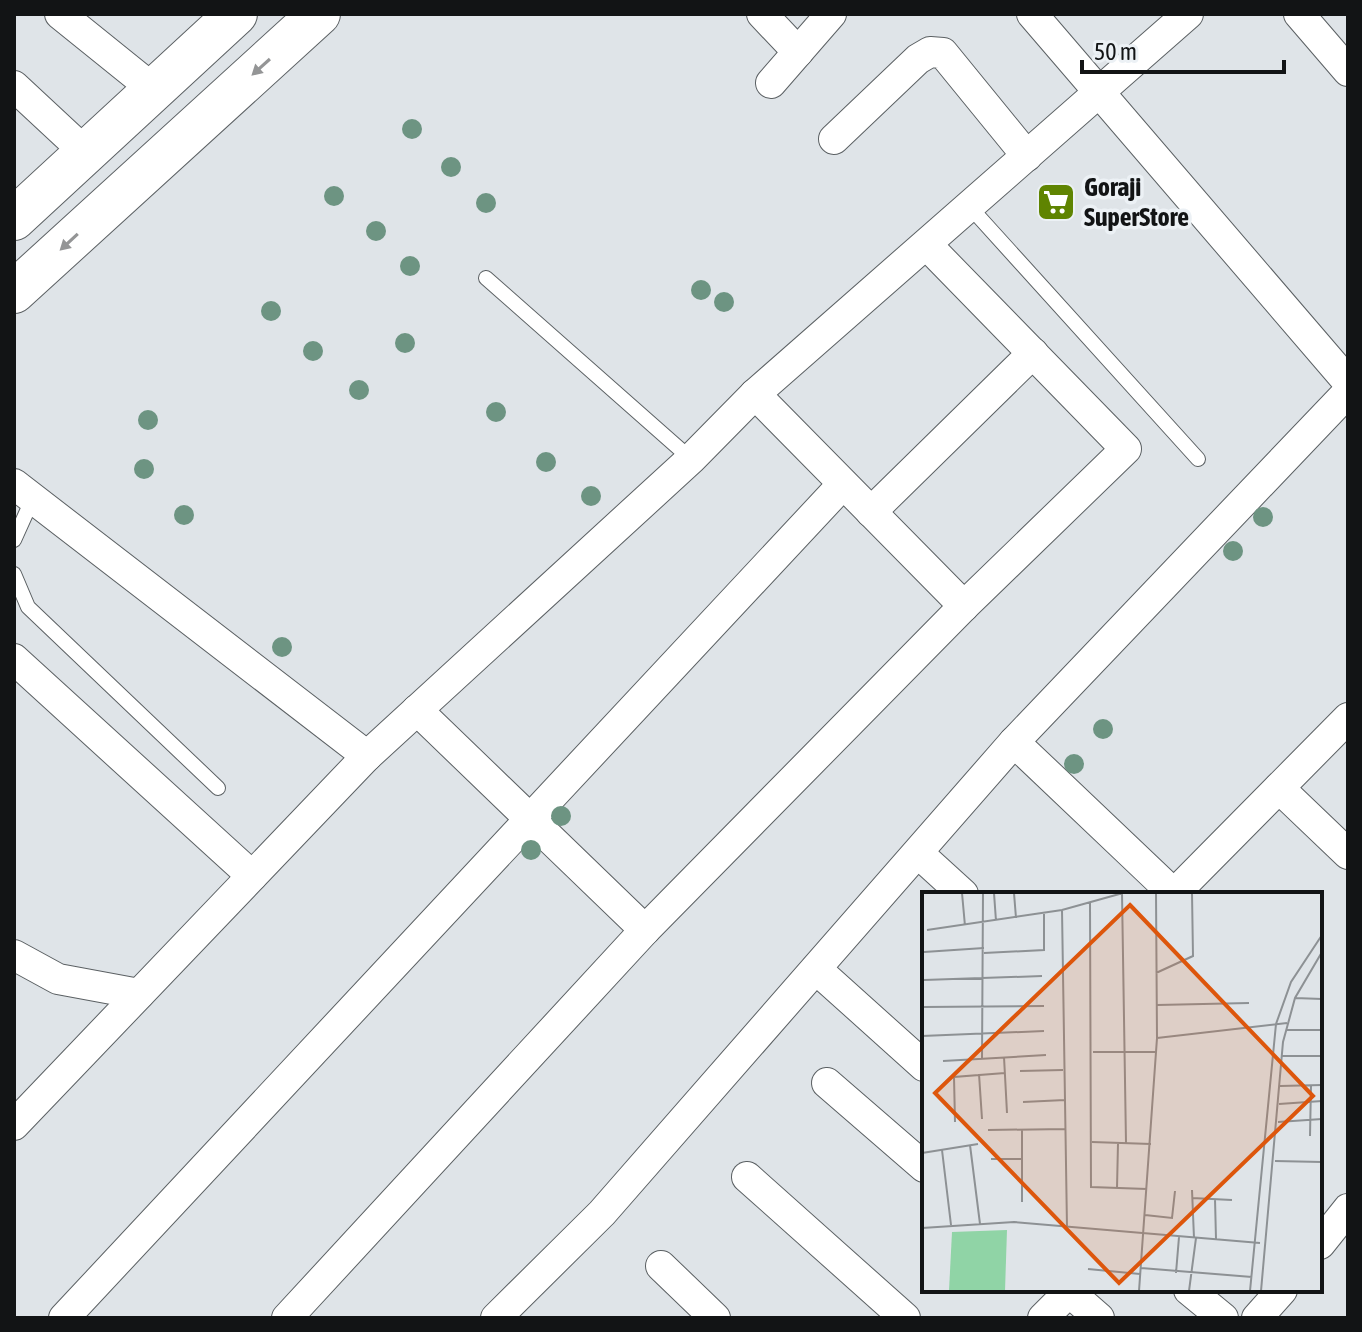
<svg xmlns="http://www.w3.org/2000/svg" width="1362" height="1332" font-family="'Asap Condensed',sans-serif">
<rect width="100%" height="100%" fill="#dfe4e8"/>
<g fill="none" stroke-linecap="round" stroke-linejoin="round">
<g stroke="#5b6063" stroke-width="16">
<g id="service">
<polyline points="970,207 1198,459"/>
<polyline points="486,278 691,459"/>
<polyline points="14,540 33,498"/>
<polyline points="14,574 28,607 218,788"/>
</g>
</g>
<g stroke="#5b6063" stroke-width="32">
<g id="minor">
<polyline points="60,14 153,89"/>
<polyline points="762,14 798,52"/>
<polyline points="1032,14 1348,382"/>
<polyline points="1299,14 1348,71"/>
<polyline points="771,83 831,14"/>
<polyline points="14,86 86,153"/>
<polyline points="834,139 918,59 930,52 943,53 1027,156"/>
<polyline points="755,394 964,606"/>
<polyline points="14,484 367,756"/>
<polyline points="871,512 1033,353"/>
<polyline points="14,659 252,876"/>
<polyline points="417,710 645,930"/>
<polyline points="1014,742 1174,894"/>
<polyline points="1279,788 1348,854"/>
<polyline points="918,853 963,894"/>
<polyline points="1174,894 1348,718"/>
<polyline points="14,955 58,979 139,994"/>
<polyline points="816,969 924,1066"/>
<polyline points="827,1083 924,1167"/>
<polyline points="14,1125 367,756 691,459 755,394 1188,14"/>
<polyline points="747,1177 905,1318"/>
<polyline points="1320,1244 1348,1209"/>
<polyline points="661,1266 715,1318"/>
<polyline points="1067,1290 1099,1318"/>
<polyline points="1189,1290 1223,1318"/>
<polyline points="64,1318 843,484"/>
<polyline points="287,1318 645,930 964,606 1126,449 927,245"/>
<polyline points="496,1318 602,1213 1014,742 1348,392"/>
<polyline points="1043,1318 1069,1292"/>
<polyline points="1257,1318 1282,1290"/>
</g>
</g>
<g stroke="#5b6063" stroke-width="44">
<g id="secondary">
<polyline points="14,219 236,14"/>
<polyline points="14,292 319,14"/>
</g>
</g>
<use href="#service" stroke="#fff" stroke-width="14"/>
<use href="#minor" stroke="#fff" stroke-width="30"/>
<use href="#secondary" stroke="#fff" stroke-width="42"/>
</g>
<g fill="#6d9482">
<circle cx="412" cy="129" r="10"/>
<circle cx="451" cy="167" r="10"/>
<circle cx="334" cy="196" r="10"/>
<circle cx="486" cy="203" r="10"/>
<circle cx="376" cy="231" r="10"/>
<circle cx="410" cy="266" r="10"/>
<circle cx="701" cy="290" r="10"/>
<circle cx="724" cy="302" r="10"/>
<circle cx="271" cy="311" r="10"/>
<circle cx="405" cy="343" r="10"/>
<circle cx="313" cy="351" r="10"/>
<circle cx="359" cy="390" r="10"/>
<circle cx="496" cy="412" r="10"/>
<circle cx="148" cy="420" r="10"/>
<circle cx="546" cy="462" r="10"/>
<circle cx="144" cy="469" r="10"/>
<circle cx="591" cy="496" r="10"/>
<circle cx="184" cy="515" r="10"/>
<circle cx="1263" cy="517" r="10"/>
<circle cx="1233" cy="551" r="10"/>
<circle cx="282" cy="647" r="10"/>
<circle cx="1103" cy="729" r="10"/>
<circle cx="1074" cy="764" r="10"/>
<circle cx="561" cy="816" r="10"/>
<circle cx="531" cy="850" r="10"/>
</g>
<defs><path id="oneway-solid" d="M-6-.8H1V-3.2L6.5 0L1 3.2V.8H-6Z" transform="scale(2)"/></defs>
<g fill="#949596">
<use href="#oneway-solid" transform="translate(261 67) rotate(138)"/>
<use href="#oneway-solid" transform="translate(69 242) rotate(137)"/>
</g>
<defs>
<g id="supermarket-square" transform="scale(2)"><rect x="-9" y="-9" width="18" height="18" rx="4" fill="#5f8401" stroke="#ecf1f5"/><path d="M-6-5.5h2.5l.6 2H6L4.5 2H-2.5L-4.4-4H-6ZM-1.5 3.2a1.3 1.3 0 1 0 .1 0ZM3 3.2a1.3 1.3 0 1 0 .1 0Z" fill="#fff"/></g>
</defs>
<g fill-rule="evenodd">
<use href="#supermarket-square" x="1056" y="202"/>
</g>
<g text-anchor="middle" stroke-width="7" stroke-linejoin="round" paint-order="stroke">
<g font-size="26" font-weight="bold" fill="#121415" stroke="#ecf1f5" text-anchor="start">
<text x="1084" y="196">Goraji<tspan x="1084" dy="30">SuperStore</tspan></text>
</g>
</g>
<g transform="translate(922 892)">
<rect width="400" height="400" fill="#dfe4e8"/>
<path d="M85 338 83 399H27L30 340Z" fill="#90d4a6"/>
<path fill="none" stroke="#8d9194" stroke-width="2" d="M40 1 43 34M72 1 74 29M92 1 94 26M200 1 204 251M168 11 169 295 225 297M140 18 145 335M5 38 140 18 201 1M2 60 62 56M62 61 122 58V21M234 81 271 64 270 1M2 88 120 84M373 106 400 107M235 113 327 111M2 115 122 114M364 138H400M0 144 122 139M235 146 365 131M171 160H234M360 164H400M82 165 85 221M60 167 61 1M21 169 124 163M98 179 141 178M57 182 60 227M358 194 400 193M101 210 143 208M357 212 400 209M33 230 32 185 83 181M356 230 400 227M66 238 144 237M388 244 389 193M170 250 229 252M48 253 58 332M20 258 29 333M0 261 56 252M69 267H100M353 269 400 270M195 296 196 251M270 298 272 346M270 306 310 308M293 307 294 347M100 310V238M223 323 250 326 253 299M0 336 92 330 338 351M219 376 330 385M166 377 218 382M254 381 257 345M217 399 235 146 234 1M267 399 274 346M328 399 354 132 369 90 400 43M339 399 361 150 373 106 400 60"/>
<path fill="#dd560c" fill-opacity="0.15" stroke="#dd560c" stroke-width="4" d="M208 13 391 204 197 391 13 201Z"/>
<rect width="400" height="400" fill="none" stroke="#121415" stroke-width="4"/>
</g>
<rect width="1362" height="1332" fill="none" stroke="#121415" stroke-width="32"/>
<path d="M1082 60v12h202v-12" fill="none" stroke="#121415" stroke-width="4"/>
<text x="1094" y="60" font-size="24" fill="#121415" stroke="#ecf1f5" stroke-width="6" paint-order="stroke">50 m</text>
</svg>
